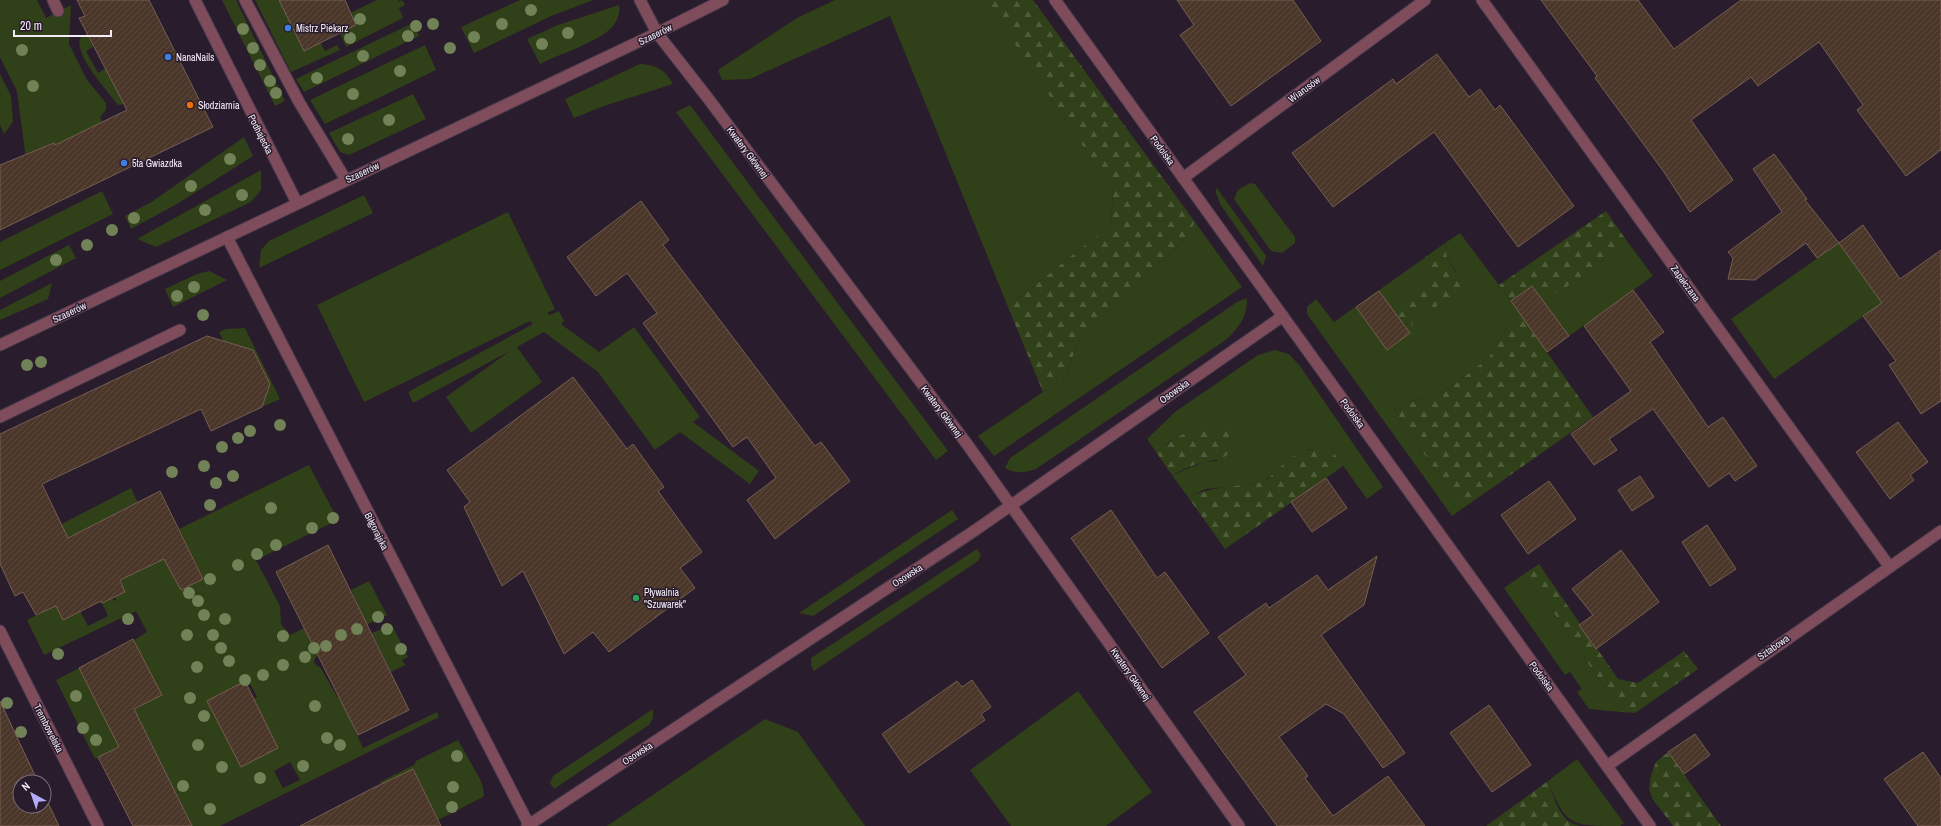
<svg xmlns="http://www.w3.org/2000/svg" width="1941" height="826" font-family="'Archivo Narrow',sans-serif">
<defs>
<pattern id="forest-firs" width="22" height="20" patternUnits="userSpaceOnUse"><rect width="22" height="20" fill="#304018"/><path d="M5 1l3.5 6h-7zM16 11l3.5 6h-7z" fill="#4f5c3a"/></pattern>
<pattern id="building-hatch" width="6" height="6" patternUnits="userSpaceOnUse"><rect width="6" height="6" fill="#4b362a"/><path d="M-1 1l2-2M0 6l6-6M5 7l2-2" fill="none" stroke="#5d4a3f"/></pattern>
</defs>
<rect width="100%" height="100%" fill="#291c2d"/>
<g fill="#304018" fill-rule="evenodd">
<polygon points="0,0 37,0 46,18 71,5 69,44 87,80 106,103 106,110 100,117 104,125 88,129 55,145 53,143 26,159 17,91 0,57"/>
<polygon points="222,0 236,0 285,101 275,106"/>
<polygon points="255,0 279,0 320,42 325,51 337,45 340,50 291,72"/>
<polygon points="377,0 398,0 399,2 402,0 405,5 399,8 403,18 346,47 340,33 356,25 350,13"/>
<polygon points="520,0 593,0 549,17 474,53 461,27"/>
<polygon points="835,0 982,0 1002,25 1113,191 1111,224 1008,307 890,16 750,79 722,80 718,70 797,18"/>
<path d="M619 5C621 14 616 24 609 30 598 41 556 56 540 64L527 39 558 25Z"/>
<polygon points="413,23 419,36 304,92 296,79"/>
<path d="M87 34 93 47 86 51 98 73 106 68 124 104 118 105C108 92 74 55 80 38Z"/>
<polygon points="425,45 436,70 325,124 310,100"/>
<path d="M640 64C656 65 665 69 673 84L604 106 574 118 565 99Z"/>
<polygon points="0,74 11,96 13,122 4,134 0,125"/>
<polygon points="413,94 426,119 349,155 340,152 329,133"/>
<polygon points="690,105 948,451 936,460 676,112"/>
<polygon points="244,137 253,156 177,204 131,229 125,216 153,201"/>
<polygon points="261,170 261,190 251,202 156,247 137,239"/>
<polygon points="1250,183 1255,184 1295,237 1295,243 1282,253 1271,251 1234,199 1238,190"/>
<polygon points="1216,187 1266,256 1263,266 1220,204 1216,193"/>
<polygon points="102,191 113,214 0,270 0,242"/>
<polygon points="364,195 373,213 259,268 261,250 269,241"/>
<polygon points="508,212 555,309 547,313 550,315 559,311 564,321 561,324 599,352 634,327 700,417 693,422 759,471 750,484 680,432 655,450 598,372 544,332 517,347 542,382 471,433 446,397 510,351 413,403 408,392 533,324 530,321 364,402 317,305"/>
<polygon points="1195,222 1242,287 994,456 978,436 1043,392 1053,388 1064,380 1079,340 1089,328 1130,292 1148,272 1173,252 1190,232"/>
<polygon points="1460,233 1511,301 1532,286 1602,261 1610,252 1627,241 1653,276 1547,352 1520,315 1505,330 1489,357 1454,385 1439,394 1418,399 1394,410 1462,509 1452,516 1307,314 1307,307 1316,299 1334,322 1420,261 1432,281 1402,323 1408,325 1420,312 1441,305 1456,271 1447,257 1445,243"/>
<polygon points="1839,243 1882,303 1774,379 1731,319"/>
<polygon points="69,245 76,258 0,298 0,281"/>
<polygon points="209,271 227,280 173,307 165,289 197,274"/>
<polygon points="52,283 48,299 0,320 0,310"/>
<path d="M1247 298C1247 317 1240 326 1227 339L1036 469C1024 473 1016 474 1005 468L1010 458 1237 302Z"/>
<path d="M245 328 280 399 262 407C249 381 231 358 219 332L226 329Z"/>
<polygon points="1275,350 1289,354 1300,366 1383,487 1367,499 1331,449 1310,449 1281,465 1277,472 1262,482 1249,485 1206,489 1188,497 1172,475 1204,462 1218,461 1171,440 1156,452 1147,439 1175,412 1258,355"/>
<path d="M309 465 338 520 256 560 280 606 281 624 290 635 357 602 351 590 369 581 387 615C373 622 315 648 314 662L317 666 320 667 338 698 340 697 363 748 437 712 439 717 220 826H192L146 733 95 759 56 680 79 668 108 722 160 696 134 640 147 632 136 611 44 655 27 620 56 605 80 611 88 626 108 616 102 603 112 598 114 601 116 600 115 597 125 592 100 522 3 570 0 556 131 488 164 559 181 589 203 578 179 529ZM248 680 257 697 241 705V767L207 701ZM290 762 300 780 283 788 274 771Z"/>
<polygon points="952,510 958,519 813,616 799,613"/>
<polygon points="977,549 981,555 978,561 814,671 811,665 811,658"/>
<polygon points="1524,574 1556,616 1621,712 1589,709 1577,692 1582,689 1570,672 1565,675 1504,588"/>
<polygon points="392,625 408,657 402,660 405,665 391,672 372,633"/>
<polygon points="1078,691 1152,792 1106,826 1011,826 970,770"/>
<polygon points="653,709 653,718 649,725 554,789 550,783 553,776"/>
<polygon points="765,719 798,732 865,826 607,826"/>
<polygon points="458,740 480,779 483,787 484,796 481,798 438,820 413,769 381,785 380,782 414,765 416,761"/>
<path d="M1577 759 1624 823 1620 826C1570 826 1566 826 1548 781Z"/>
</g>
<g fill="url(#forest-firs)">
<polygon points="982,0 1033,0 1195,222 1190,232 1173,252 1148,272 1130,292 1089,328 1079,340 1064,380 1053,388 1043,392 1008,307 1111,224 1113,191 1002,25"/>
<path d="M1606 211 1627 241C1622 246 1615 249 1609 254 1584 276 1573 286 1541 299L1531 286 1511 301 1499 285Z"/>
<path d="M1445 243 1447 257 1461 281 1463 288C1456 294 1449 301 1440 305 1427 311 1415 310 1412 326L1402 323 1392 309 1431 281 1420 261Z"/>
<polygon points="1520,314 1593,417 1462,509 1394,410 1418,399 1439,394 1454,385 1489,357 1505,330"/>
<path d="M1209 428 1224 429 1231 434C1238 457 1221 459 1205 462 1194 464 1182 470 1172 475L1156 452C1177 436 1183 432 1209 428Z"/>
<path d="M1323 447 1331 449 1343 466 1225 549 1188 497C1203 491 1216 488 1232 486 1243 485 1253 486 1263 481 1271 478 1275 472 1281 466 1290 455 1309 449 1323 447Z"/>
<polygon points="1539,564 1618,679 1638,683 1684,651 1698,669 1635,713 1621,712 1556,616 1524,574"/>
<polygon points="1668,752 1721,826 1673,826 1652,798 1649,789 1651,775 1656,762"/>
<path d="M1548 781C1554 796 1558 818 1576 825 1578 826 1583 826 1584 826H1486Z"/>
</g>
<g fill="url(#building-hatch)" stroke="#755e51">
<polygon points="77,0 149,0 213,127 0,230 0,165 54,143 55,145 127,110 79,18 85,16"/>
<polygon points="279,0 345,0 356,25 304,51"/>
<polygon points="1177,0 1293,0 1321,41 1231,106 1180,35 1194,25"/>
<polygon points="1541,0 1638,0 1674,49 1741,0 1941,0 1941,150 1906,176 1857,110 1863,105 1819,42 1758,86 1751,77 1691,120 1733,180 1690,212 1664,172 1595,78 1597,76"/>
<polygon points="1437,54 1469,97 1480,89 1495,110 1500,105 1574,206 1518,247 1434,132 1333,207 1292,153 1393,79 1396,84"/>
<polygon points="1774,154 1807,199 1805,200 1839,243 1817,258 1806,243 1755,280 1728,279 1733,258 1728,252 1782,212 1753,169"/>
<polygon points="641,201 669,240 663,245 815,446 821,442 850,481 775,539 747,500 776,478 747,437 733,447 643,323 657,313 627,273 596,296 567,257"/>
<polygon points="1863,225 1900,279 1941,250 1941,401 1921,414 1889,365 1896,361 1863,316 1882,303 1839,243"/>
<polygon points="1532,286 1569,336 1547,352 1511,301"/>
<polygon points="1633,290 1664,332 1650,342 1708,427 1723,417 1757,466 1735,481 1729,473 1709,487 1653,409 1609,439 1617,450 1594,465 1571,434 1631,391 1584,326"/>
<polygon points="1379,291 1410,333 1387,350 1356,307"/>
<polygon points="207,336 253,350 270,384 262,407 211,431 201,409 42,484 68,538 160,491 203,579 181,590 164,559 120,580 125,592 102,603 101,601 63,620 56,606 36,615 23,592 15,596 0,564 0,434"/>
<polygon points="573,377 627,449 633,444 664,487 658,491 702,552 680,568 695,588 609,652 593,632 564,654 523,571 502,586 464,507 470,502 447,470"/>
<polygon points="1898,422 1928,462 1910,475 1914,480 1890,499 1856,452"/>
<polygon points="1640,476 1654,497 1632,511 1618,490"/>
<polygon points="1326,478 1347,508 1312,532 1291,502"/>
<polygon points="1549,481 1576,519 1528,554 1501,515"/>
<polygon points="1111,510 1157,578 1165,572 1209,633 1162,668 1071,538"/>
<polygon points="1707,525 1736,569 1710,586 1682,542"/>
<polygon points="328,545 409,710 358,735 276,572"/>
<polygon points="1621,550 1659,602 1596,649 1579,625 1593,615 1572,589"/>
<polygon points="1377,556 1364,605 1321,635 1405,753 1383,768 1344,714 1326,704 1279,737 1308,776 1305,778 1333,816 1388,776 1425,826 1277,826 1194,712 1246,675 1218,637 1266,603 1269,608 1317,575 1328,590"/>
<polygon points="133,639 162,695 134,709 192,826 133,826 98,757 119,747 79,668"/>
<polygon points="972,680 991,707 981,714 985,720 909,773 882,734 957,681 962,687"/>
<polygon points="245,681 278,748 241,767 207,701"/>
<polygon points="0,701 38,782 20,782 20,806 44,806 44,794 59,826 0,826"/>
<polygon points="1489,705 1531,765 1492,792 1450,733"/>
<polygon points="1695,734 1710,755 1684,774 1668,752"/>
<polygon points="1923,752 1941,778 1941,826 1918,826 1884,779"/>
<polygon points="413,769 441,826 300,826 371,789"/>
</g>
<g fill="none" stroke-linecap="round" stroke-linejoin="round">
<g stroke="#463949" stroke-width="13">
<g id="service">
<polyline points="53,0 58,11"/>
<polyline points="245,0 299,102 346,180"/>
<polyline points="0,417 180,330"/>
</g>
</g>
<g stroke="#463949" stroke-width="13">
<g id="minor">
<polyline points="195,0 297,203"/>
<polyline points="640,0 657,33 707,97 967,444 1239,826"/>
<polyline points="1055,0 1650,826"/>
<polyline points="1482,0 1889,566"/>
<polyline points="1183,178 1425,0"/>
<polyline points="227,237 529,825"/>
<polyline points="0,631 98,826"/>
<polyline points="1607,766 1941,531"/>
<polyline points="527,826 974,531 1283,316"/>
</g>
</g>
<g stroke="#463949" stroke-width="13">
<polyline id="tertiary" points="0,345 657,33 723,0"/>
</g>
<use href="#service" stroke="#7f4c5c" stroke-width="11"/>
<use href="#minor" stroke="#7f4c5c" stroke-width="11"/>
<use href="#tertiary" stroke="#7f4c5c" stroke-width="11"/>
</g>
<g fill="#718256">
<circle cx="531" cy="10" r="6"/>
<circle cx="360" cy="19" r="6"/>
<circle cx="433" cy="24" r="6"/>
<circle cx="502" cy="24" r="6"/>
<circle cx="416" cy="26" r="6"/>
<circle cx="243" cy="29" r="6"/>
<circle cx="568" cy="33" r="6"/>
<circle cx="408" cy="36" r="6"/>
<circle cx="474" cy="37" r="6"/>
<circle cx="350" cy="38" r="6"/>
<circle cx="542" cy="44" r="6"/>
<circle cx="253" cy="48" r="6"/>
<circle cx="450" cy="48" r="6"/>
<circle cx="22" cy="50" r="6"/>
<circle cx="363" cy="56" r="6"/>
<circle cx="260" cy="65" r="6"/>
<circle cx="400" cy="71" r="6"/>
<circle cx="317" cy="78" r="6"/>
<circle cx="270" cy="81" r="6"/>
<circle cx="33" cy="86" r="6"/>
<circle cx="276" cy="93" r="6"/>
<circle cx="353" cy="94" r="6"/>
<circle cx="389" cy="120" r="6"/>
<circle cx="348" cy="139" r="6"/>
<circle cx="230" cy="159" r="6"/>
<circle cx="191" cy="186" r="6"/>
<circle cx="242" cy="195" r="6"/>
<circle cx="205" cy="210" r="6"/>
<circle cx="134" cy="218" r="6"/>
<circle cx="112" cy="230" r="6"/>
<circle cx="87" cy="245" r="6"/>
<circle cx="56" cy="260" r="6"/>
<circle cx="194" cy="287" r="6"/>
<circle cx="177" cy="296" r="6"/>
<circle cx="203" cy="315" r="6"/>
<circle cx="41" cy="362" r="6"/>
<circle cx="27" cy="365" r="6"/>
<circle cx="280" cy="425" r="6"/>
<circle cx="250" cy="431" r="6"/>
<circle cx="238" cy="438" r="6"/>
<circle cx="222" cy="447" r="6"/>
<circle cx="204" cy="466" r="6"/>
<circle cx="172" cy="472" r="6"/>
<circle cx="233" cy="476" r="6"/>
<circle cx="216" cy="483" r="6"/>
<circle cx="210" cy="505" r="6"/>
<circle cx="271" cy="508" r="6"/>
<circle cx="333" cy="518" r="6"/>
<circle cx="312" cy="528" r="6"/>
<circle cx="276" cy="545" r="6"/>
<circle cx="257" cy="554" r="6"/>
<circle cx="238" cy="565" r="6"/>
<circle cx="210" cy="579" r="6"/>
<circle cx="189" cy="593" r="6"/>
<circle cx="198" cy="601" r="6"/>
<circle cx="204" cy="615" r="6"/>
<circle cx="378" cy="617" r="6"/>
<circle cx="128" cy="619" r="6"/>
<circle cx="225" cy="619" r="6"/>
<circle cx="357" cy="629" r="6"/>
<circle cx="387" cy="629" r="6"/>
<circle cx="187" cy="635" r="6"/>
<circle cx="213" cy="635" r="6"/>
<circle cx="341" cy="635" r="6"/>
<circle cx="283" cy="636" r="6"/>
<circle cx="326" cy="646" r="6"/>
<circle cx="221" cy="648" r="6"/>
<circle cx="314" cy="648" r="6"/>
<circle cx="401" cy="649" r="6"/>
<circle cx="58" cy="654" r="6"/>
<circle cx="305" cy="657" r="6"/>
<circle cx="229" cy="661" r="6"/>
<circle cx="283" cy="665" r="6"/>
<circle cx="197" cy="667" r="6"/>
<circle cx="263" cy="675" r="6"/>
<circle cx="245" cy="680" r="6"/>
<circle cx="76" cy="696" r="6"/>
<circle cx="190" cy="698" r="6"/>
<circle cx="7" cy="703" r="6"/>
<circle cx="315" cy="706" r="6"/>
<circle cx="204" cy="716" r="6"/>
<circle cx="83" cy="728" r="6"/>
<circle cx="21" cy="732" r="6"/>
<circle cx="327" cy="738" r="6"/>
<circle cx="96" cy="740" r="6"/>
<circle cx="198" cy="745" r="6"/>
<circle cx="340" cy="745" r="6"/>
<circle cx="457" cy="756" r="6"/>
<circle cx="303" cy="766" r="6"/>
<circle cx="222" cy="767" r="6"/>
<circle cx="260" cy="778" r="6"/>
<circle cx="183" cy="786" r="6"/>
<circle cx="453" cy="787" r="6"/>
<circle cx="452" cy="807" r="6"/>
<circle cx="210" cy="809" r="6"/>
</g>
<g fill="#3f7fe0" stroke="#291c2d" stroke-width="1.5">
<circle cx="288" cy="28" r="4"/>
<circle cx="168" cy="57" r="4"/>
<circle cx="124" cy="163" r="4"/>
</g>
<circle fill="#e8710a" stroke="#291c2d" stroke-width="1.5" cx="190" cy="105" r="4"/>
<circle fill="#2e9e5b" stroke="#291c2d" stroke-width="1.5" cx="636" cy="598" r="4"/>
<g text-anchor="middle" stroke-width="3" stroke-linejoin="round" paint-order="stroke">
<g font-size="10" fill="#f5ecf8" stroke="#291c2d" text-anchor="start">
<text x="296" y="32">Mistrz Piekarz</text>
<text x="176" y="61">NanaNails</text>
<text x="198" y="109">Słodziarnia</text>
<text x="132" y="167">5ta Gwiazdka</text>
<text x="644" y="596">Pływalnia<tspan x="644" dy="12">"Szuwarek"</tspan></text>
</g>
<g font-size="10" fill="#f5ecf8" stroke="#291c2d">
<text transform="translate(655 34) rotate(-26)" y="4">Szaserów</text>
<text transform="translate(1304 89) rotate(-36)" y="4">Wiarusów</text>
<text transform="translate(261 134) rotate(63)" y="4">Podhajecka</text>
<text transform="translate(1163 150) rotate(54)" y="4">Podolska</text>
<text transform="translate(748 152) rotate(53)" y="4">Kwatery Głównej</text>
<text transform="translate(362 172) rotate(-25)" y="4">Szaserów</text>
<text transform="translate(1686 283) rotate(54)" y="4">Zapałczana</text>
<text transform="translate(69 312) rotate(-25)" y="4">Szaserów</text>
<text transform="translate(1174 391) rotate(-35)" y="4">Osowska</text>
<text transform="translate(942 411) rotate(53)" y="4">Kwatery Głównej</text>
<text transform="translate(1353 413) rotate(54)" y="4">Podolska</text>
<text transform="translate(377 531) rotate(63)" y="4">Biłgorajska</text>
<text transform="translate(907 575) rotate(-33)" y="4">Osowska</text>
<text transform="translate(1773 647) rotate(-35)" y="4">Sztabowa</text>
<text transform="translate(1131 674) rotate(55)" y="4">Kwatery Głównej</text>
<text transform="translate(1542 676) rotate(54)" y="4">Podolska</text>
<text transform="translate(49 728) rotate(63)" y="4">Trembowelska</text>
<text transform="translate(637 753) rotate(-33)" y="4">Osowska</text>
</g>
</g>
<g transform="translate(32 794) rotate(320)"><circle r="19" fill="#291c2d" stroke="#7b6f7e"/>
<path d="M0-3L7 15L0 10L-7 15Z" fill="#b2adf9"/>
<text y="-6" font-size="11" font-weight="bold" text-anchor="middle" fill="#f5ecf8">N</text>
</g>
<path d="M14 30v6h97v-6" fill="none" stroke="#f5ecf8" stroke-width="2"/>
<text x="20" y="30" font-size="12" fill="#f5ecf8" stroke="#291c2d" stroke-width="3" paint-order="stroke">20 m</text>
</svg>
